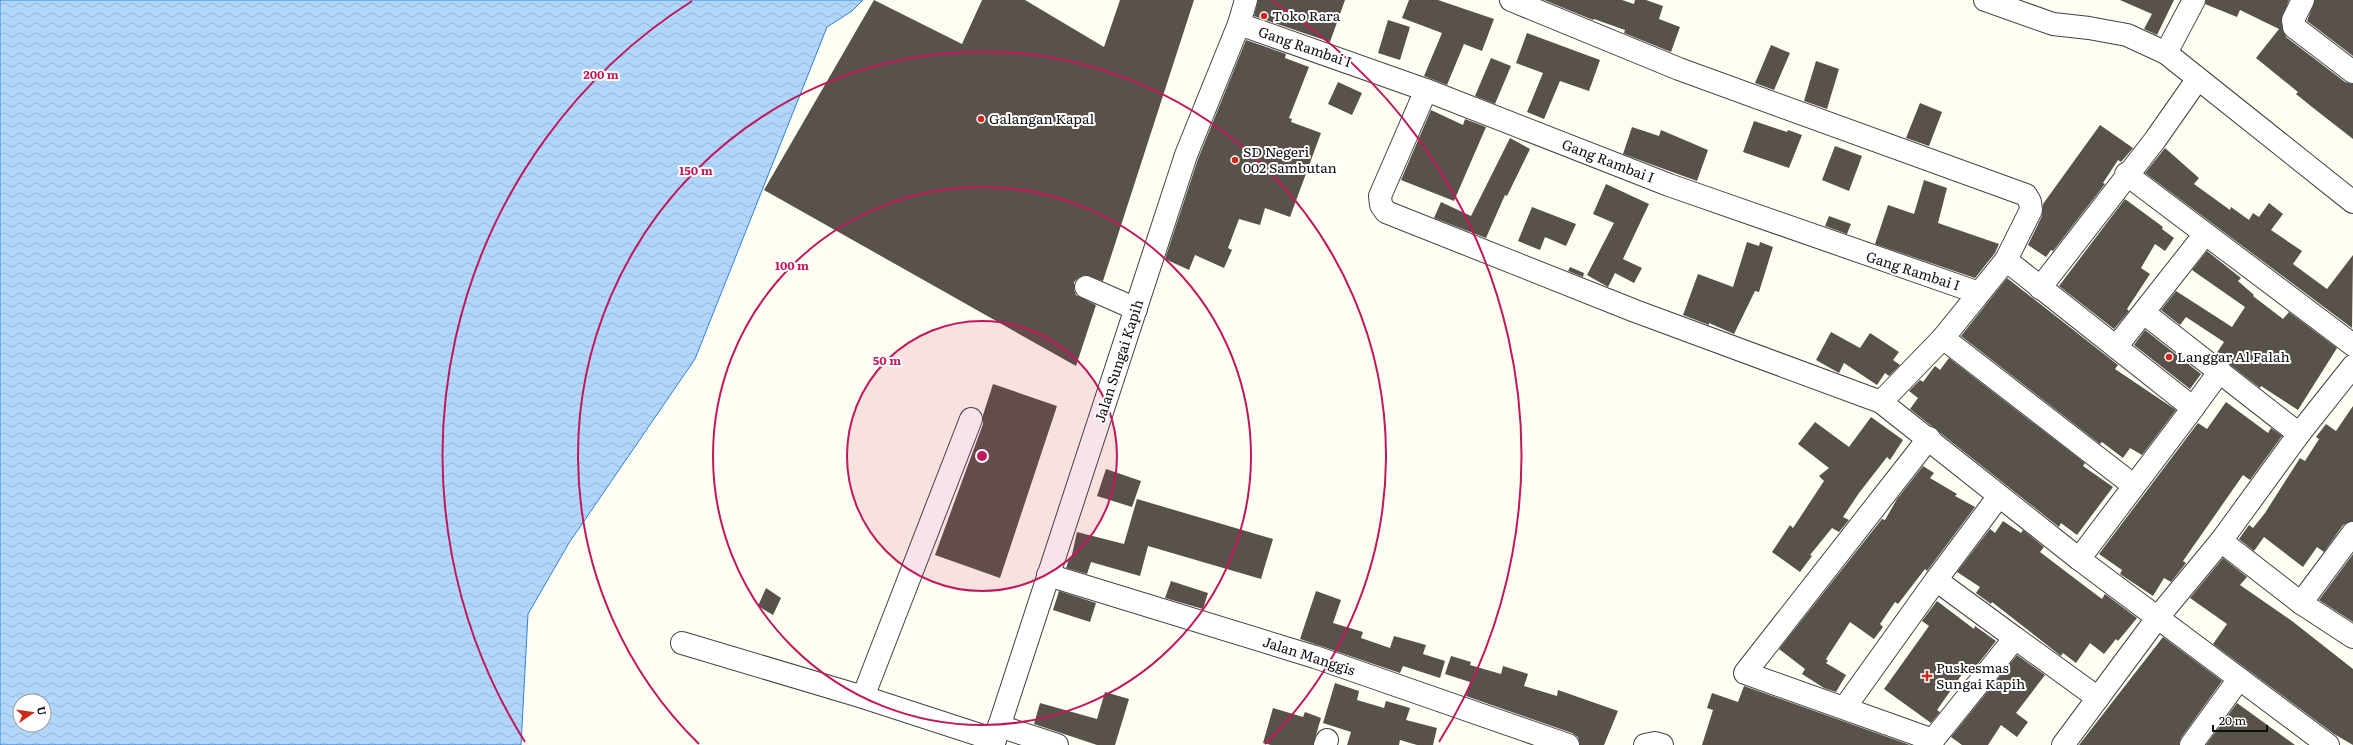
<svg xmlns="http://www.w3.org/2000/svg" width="2353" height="745" font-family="Literata,serif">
<defs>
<pattern id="water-waves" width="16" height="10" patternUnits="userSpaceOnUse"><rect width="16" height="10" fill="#b1d6fc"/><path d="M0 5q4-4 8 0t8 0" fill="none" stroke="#97b6d7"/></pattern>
</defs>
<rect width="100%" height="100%" fill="#fffef2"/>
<path fill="url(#water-waves)" stroke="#3080db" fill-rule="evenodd" d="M0 0H863L852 11 827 27 695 359 569 543 528 614 521 745H0ZM20 701H44V725H20Z"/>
<g fill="#59524a">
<polygon points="874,0 962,44 982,0 1025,0 1104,47 1120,0 1194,0 1103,281 1085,275 1079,277 1074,282 1074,289 1076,295 1096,305 1076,366 764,190"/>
<polygon points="1258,0 1345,0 1330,42 1254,16"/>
<polygon points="1409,0 1438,0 1494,19 1482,51 1464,44 1447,85 1424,76 1442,33 1402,18"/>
<polygon points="1544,0 1622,0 1634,4 1635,0 1646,0 1663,6 1659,19 1680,27 1671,52 1624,33 1625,30 1594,19 1593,20"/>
<polygon points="2120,0 2174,0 2157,35 2144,29 2152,14"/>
<polygon points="2206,0 2289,0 2281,21 2286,37 2345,82 2353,84 2353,139 2312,107 2296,94 2298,92 2256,58 2279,29 2240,10 2237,17 2205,4"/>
<polygon points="2315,0 2353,0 2353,56 2307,21"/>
<polygon points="1388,20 1410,27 1400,60 1378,53"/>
<polygon points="1527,33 1600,60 1589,91 1560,81 1544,119 1527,112 1543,73 1516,63"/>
<polygon points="1246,40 1286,54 1285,58 1309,67 1289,118 1292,119 1291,122 1321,133 1290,217 1265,208 1260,225 1239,219 1228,248 1232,250 1224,268 1195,255 1189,270 1165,259 1198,159"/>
<polygon points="1771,45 1790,53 1774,90 1755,83"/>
<polygon points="1491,58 1511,66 1495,104 1475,96"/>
<polygon points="1816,61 1839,69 1827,109 1804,101"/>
<polygon points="1338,82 1362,93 1352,115 1328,104"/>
<polygon points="1920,103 1942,112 1929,146 1906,138"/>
<polygon points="1431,110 1463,125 1465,119 1486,127 1454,201 1401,180"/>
<polygon points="1754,121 1787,132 1788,130 1802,135 1789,168 1743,152"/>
<polygon points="2100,125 2133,148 2121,162 2118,160 2103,183 2105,184 2053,251 2051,250 2046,257 2028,245 2042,216 2043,204"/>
<polygon points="1632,127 1659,136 1661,130 1708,150 1697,181 1623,154"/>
<polygon points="1510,138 1530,149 1507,196 1505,195 1486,238 1434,218 1441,202 1471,216"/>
<polygon points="1835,146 1862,156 1849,191 1822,180"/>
<polygon points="2165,148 2199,178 2194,184 2230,210 2231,207 2249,220 2253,213 2259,217 2269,203 2283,214 2271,230 2302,251 2293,264 2327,289 2353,255 2352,328 2145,173"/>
<polygon points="1924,180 1947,188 1938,223 1999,244 1995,253 1975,278 1875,244 1888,205 1914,214"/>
<polygon points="1606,184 1649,204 1623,259 1642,268 1634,283 1615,273 1608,287 1587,275 1614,223 1593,214"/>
<polygon points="2125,199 2163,227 2162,229 2174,238 2165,251 2155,244 2141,268 2150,274 2127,309 2129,311 2114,329 2059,286"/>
<polygon points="1532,207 1576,224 1566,246 1545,237 1540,250 1518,241"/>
<polygon points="1829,216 1851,224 1847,234 1825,226"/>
<polygon points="1747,242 1759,246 1760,242 1773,247 1759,292 1755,291 1734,334 1709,323 1709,325 1683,315 1698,274 1733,287"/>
<polygon points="2207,251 2241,278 2238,281 2254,295 2253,296 2283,319 2289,312 2337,348 2298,410 2261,386 2260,388 2216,354 2224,342 2186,317 2180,325 2161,310 2176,291 2232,327 2245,307 2192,270"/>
<polygon points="1570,267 1584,273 1583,277 1568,271"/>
<polygon points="2007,278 2118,365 2115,369 2176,410 2142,455 2130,448 2123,458 2102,442 2100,444 1961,336"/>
<polygon points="2145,330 2201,374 2190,389 2134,345"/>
<polygon points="1831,332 1860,348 1870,333 1899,352 1893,360 1900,365 1889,376 1885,373 1877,385 1844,363 1839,373 1816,360"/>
<polygon points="1949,358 2085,463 2083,466 2113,487 2077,535 2061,523 2059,527 1910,409 1918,398 1909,391 1920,380 1923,382 1935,366 1940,370"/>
<polygon points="993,384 1057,406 1000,578 935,555 983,424 983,415"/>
<polygon points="2226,402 2268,433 2271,428 2282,436 2250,480 2243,475 2183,561 2186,563 2171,582 2164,578 2153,596 2120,574 2122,570 2099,554 2198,423 2207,429"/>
<polygon points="2353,406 2353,521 2343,525 2324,552 2317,547 2303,567 2264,537 2254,551 2239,539 2249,525 2253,528 2265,513 2300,458 2305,461 2319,439 2316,437 2326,424 2336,431"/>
<polygon points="1871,417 1903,440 1890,460 1887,457 1859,493 1843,517 1849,520 1839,532 1832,528 1810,555 1812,556 1800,572 1772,552 1790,525 1793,528 1824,481 1819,476 1829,468 1798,444 1815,422 1849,447"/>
<polygon points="1923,466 1934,473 1930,478 1957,494 1955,496 1975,507 1927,571 1925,569 1898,604 1895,602 1880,624 1883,627 1874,639 1850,622 1826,659 1828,661 1826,663 1846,675 1836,692 1824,688 1802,674 1805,669 1779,649 1882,519 1885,520 1897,499"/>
<polygon points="1106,469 1141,481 1132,507 1097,496"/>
<polygon points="1137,499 1273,539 1261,579 1148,546 1140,576 1091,562 1087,574 1066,568 1069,559 1071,559 1077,532 1124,544"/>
<polygon points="2003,521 2021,533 2023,530 2044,547 2040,552 2086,587 2102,599 2105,594 2137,618 2118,641 2116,639 2104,654 2090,643 2076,663 2063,653 2061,656 1992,602 1991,604 1976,593 1980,587 1957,572 1990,529 1995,533"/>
<polygon points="2353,554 2353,622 2319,600"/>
<polygon points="2223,558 2247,577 2240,585 2292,621 2353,669 2353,745 2334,734 2213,644 2227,624 2190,598"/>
<polygon points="1171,581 1208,593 1203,609 1165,598"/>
<polygon points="766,588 781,598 773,615 758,606"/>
<polygon points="1059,591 1096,603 1090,622 1053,610"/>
<polygon points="1316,591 1341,600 1333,623 1363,632 1361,638 1390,648 1394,636 1426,645 1423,654 1445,661 1440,678 1403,666 1400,673 1300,639"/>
<polygon points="1937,601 1974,629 1975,626 1996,641 1970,674 1965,670 1937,710 1940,712 1931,723 1884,689 1929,626 1922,621"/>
<polygon points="2163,637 2222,681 2181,738 2179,745 2079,745"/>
<polygon points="2017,655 2045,675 2016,713 2028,722 2017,737 2001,725 1988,745 1962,745 1951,737"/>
<polygon points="1451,656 1471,662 1470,665 1501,674 1503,666 1528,674 1524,686 1557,696 1558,690 1618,711 1604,745 1580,745 1578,737 1572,733 1466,696 1470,682 1445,674"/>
<polygon points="1335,683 1359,691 1357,700 1384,708 1386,701 1410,708 1406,720 1437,728 1433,745 1417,745 1400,740 1399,745 1347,745 1351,732 1323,723"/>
<polygon points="1744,686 1910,745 1702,745 1713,710 1707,708 1712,693 1738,702"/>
<polygon points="1105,692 1129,699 1115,745 1097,745 1034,724 1040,703 1097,719"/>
<polygon points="2237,703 2295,745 2206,745"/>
<polygon points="1273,708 1303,717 1305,712 1321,718 1313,745 1271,745 1263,743"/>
</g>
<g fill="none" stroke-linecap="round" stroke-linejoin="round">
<g stroke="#424242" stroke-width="24">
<g id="minor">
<polyline points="1511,0 1679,69 2026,195 2030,202 2031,210 2006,260 1943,338 1881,402"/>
<polyline points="1985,0 2053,24 2089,28 2127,35 2166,53 2353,202"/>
<polyline points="2303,0 2293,20 2294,27 2353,72"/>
<polyline points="1239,24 1426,90 1669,185 1979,293"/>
<polyline points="2166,53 2194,0"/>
<polyline points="1426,90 1380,196 1381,205 1386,212 1635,311 1881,402 2079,559 2328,745"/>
<polyline points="2126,174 2353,345"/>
<polyline points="2006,260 2193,408 2079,559"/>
<polyline points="1086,287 1136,309"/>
<polyline points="2040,288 2155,140 2197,80"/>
<polyline points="2144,313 2299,434"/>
<polyline points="1943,338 2133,485"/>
<polyline points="2116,347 2205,234"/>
<polyline points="2193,408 2220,371"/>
<polyline points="1929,438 1745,673 1933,740 1930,745"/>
<polyline points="2221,541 2301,603 2353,637"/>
<polyline points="1048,575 1315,657 1568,745"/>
<polyline points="1936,580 1999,496"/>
<polyline points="2301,603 2353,533"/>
<polyline points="2015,638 2098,698"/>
<polyline points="682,643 863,697 995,740"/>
<polyline points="863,697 971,419"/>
<polyline points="1845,707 1936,580 2015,638 1933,740"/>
<polyline points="999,726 1057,745"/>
<polyline points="993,745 1186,155 1239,24 1246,0"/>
<polyline points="1325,745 1327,740"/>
<polyline points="1645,745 1655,743 1662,745"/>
<polyline points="2063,745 2158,617 2221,541 2299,434 2353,366"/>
<polyline points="2191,745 2239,679"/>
</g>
</g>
<use href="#minor" stroke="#fff" stroke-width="22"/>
</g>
<circle cx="982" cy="456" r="135" fill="#c2185b" fill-opacity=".12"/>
<g fill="none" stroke="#c2185b" stroke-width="2">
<circle cx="982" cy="456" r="135"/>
<circle cx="982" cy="456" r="269"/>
<path d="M699 744A404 404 0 1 1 1265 744"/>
<path d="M525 742A539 539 0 0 1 692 1M1272 1A539 539 0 0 1 1439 742"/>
</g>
<g fill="#cf2718" stroke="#fff" stroke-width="1.5">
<circle cx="1264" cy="16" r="4"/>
<circle cx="981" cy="119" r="4"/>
<circle cx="1235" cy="160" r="4"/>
<circle cx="2169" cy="357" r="4"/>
<path d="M1925 670h4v4h4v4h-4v4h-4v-4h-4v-4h4z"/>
</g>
<g text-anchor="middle" stroke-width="4" stroke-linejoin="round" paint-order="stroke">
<g font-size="14" fill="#0f0f0f" stroke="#fff" text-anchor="start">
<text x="1272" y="21">Toko Rara</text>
<text x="989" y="124">Galangan Kapal</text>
<text x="1243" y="157">SD Negeri<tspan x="1243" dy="16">002 Sambutan</tspan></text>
<text x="2177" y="362">Langgar Al Falah</text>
<text x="1936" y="673">Puskesmas<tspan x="1936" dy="16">Sungai Kapih</tspan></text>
</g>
<g font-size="14" fill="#0f0f0f" stroke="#fff">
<text transform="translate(1305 47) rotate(19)" y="5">Gang Rambai I</text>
<text transform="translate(1608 161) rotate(21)" y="5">Gang Rambai I</text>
<text transform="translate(1913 271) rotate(18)" y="5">Gang Rambai I</text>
<text transform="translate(1119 361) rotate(-72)" y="5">Jalan Sungai Kapih</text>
<text transform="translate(1309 656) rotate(18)" y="5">Jalan Manggis</text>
</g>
</g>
<circle cx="982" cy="456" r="6" fill="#c2185b" stroke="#fff" stroke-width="2"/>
<g font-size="12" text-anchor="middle" font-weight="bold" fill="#c2185b" stroke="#fff" stroke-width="4" stroke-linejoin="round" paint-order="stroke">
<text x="601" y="79">200 m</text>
<text x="696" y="175">150 m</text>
<text x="792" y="270">100 m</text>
<text x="887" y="365">50 m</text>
</g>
<g transform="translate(32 713) rotate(77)"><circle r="19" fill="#ffffff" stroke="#9f9f9f"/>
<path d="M0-3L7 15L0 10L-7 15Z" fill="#cf2718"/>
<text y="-6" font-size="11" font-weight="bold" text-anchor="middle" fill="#0f0f0f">U</text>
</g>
<path d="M2213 725v6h54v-6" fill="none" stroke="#0f0f0f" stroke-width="2"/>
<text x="2219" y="725" font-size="12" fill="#0f0f0f" stroke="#ffffff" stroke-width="3" paint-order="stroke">20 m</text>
</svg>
